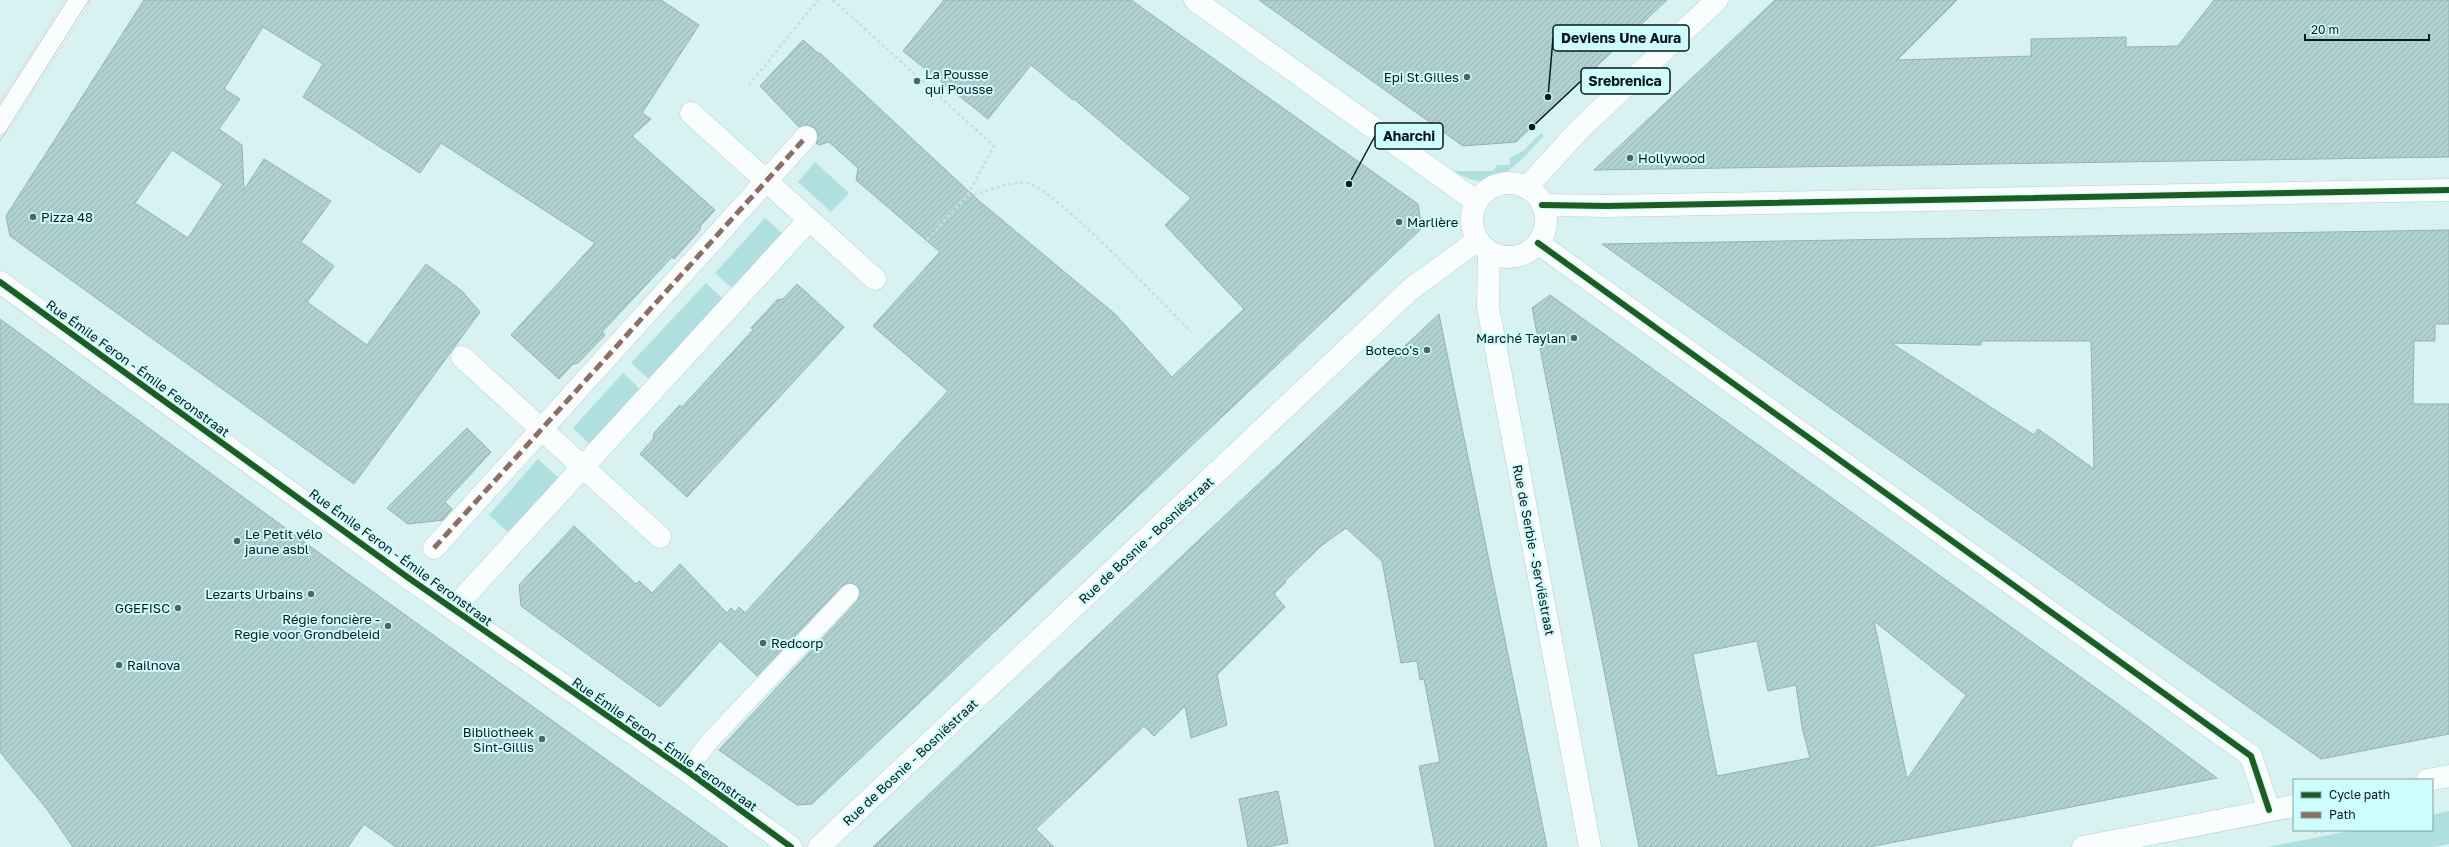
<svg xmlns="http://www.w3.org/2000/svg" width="2449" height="847" font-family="'Golos Text',sans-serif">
<defs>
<pattern id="building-hatch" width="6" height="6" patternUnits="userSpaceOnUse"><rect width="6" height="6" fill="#b0d1d2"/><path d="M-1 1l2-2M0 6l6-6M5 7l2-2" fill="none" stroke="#96b3b4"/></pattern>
</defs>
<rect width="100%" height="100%" fill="#d8f2f2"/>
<g fill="#afdfdf">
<path d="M1541 133 1544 136C1526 153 1502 188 1473 180 1466 178 1459 174 1453 171H1493L1497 165H1510V158L1523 151Z"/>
<polygon points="815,162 849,193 831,212 798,182"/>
<polygon points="765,218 785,236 734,290 715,273"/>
<polygon points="706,283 725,301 651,381 631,363"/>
<polygon points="623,373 642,391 592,446 573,428"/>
<polygon points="538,459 561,480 510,534 489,515"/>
<polygon points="2449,811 2449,844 2433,847 2268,847 2354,830 2432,830 2432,815"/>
</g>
<g fill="url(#building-hatch)" stroke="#9bafaf" fill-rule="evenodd">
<path d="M144 0H661L699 25 642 113 651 119 632 136 715 210 701 225 700 230 674 259 672 257 602 332 605 335 578 363 573 364 559 379 511 335 595 243 441 143 420 173 303 97 323 64 263 27 224 89 240 99 219 129 242 145 244 190 264 159 331 201 301 242 334 266 307 302 367 345 426 264 462 291 480 312 354 484 10 236 6 216ZM172 150 223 184 188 238 135 203Z"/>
<polygon points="944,0 1131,0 1418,204 1422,228 812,804 797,805 719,750 858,600 860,590 857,585 847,583 842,586 757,676 720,641 660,707 521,606 519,585 574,526 636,584 639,581 652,593 680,564 727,613 731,608 735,612 739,607 745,613 948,391 873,326 940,252 856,180 858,168 829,142 819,145 816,143 818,134 815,128 808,125 799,127 760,86 803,40 819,54 820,53 978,200 1115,314 1172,377 1244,309 1165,225 1191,198 1074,99 1073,100 1031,65 988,119 903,51"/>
<polygon points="1259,0 1667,0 1516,142 1463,146"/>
<polygon points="1775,0 1957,0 1897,60 2031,56 2031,39 2126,37 2126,47 2178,46 2214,0 2449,0 2449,157 1594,170"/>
<path d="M2449 230V324H2435V341H2414L2413 404H2449V734L2321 759 1602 244ZM1981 341H2091L2094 469 2038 429 2034 435 1891 343 1981 345Z"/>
<polygon points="797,284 844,327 687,497 640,454 653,439 654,433 680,405 682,407 753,330 751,328 777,300 783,299"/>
<path d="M1550 295 2118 704 2217 778 1870 847H1639L1532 308ZM1874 621 1966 695 1907 779ZM1757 641 1768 691 1796 685 1802 727 1810 758 1717 776 1693 654Z"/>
<polygon points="1439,314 1547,847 1435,847 1419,766 1440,762 1424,679 1420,680 1417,661 1401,663 1382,561 1346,528 1321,546 1285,581 1286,582 1274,594 1285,607 1217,675 1227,725 1191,738 1185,706 1154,736 1144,726 1036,829 1054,847 873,847"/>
<polygon points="0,319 333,563 728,847 396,847 364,824 348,847 73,847 46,808 0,752"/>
<polygon points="467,428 491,452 445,502 452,509 443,520 408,524 387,508"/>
<polygon points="1278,791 1288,843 1267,847 1248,847 1239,799"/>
</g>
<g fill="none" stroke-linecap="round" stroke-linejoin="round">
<g stroke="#b8cdcd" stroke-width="19">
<polyline id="service" points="687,771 709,742 850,593"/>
</g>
<g stroke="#b8cdcd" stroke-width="23">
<polyline id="pedestrian" points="434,548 806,137"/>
</g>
<g stroke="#b8cdcd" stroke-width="23">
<g id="minor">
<polyline points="1195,0 1477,202"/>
<polyline points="691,113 875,279"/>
<circle cx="1509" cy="220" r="37"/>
<polyline points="1526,188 1580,129 1717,0"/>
<polyline points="1542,205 1607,206 2449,190"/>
<polyline points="1538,243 2251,756 2269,810"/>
<polyline points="1489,252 1488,307 1590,847"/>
<polyline points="0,282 410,579 687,771 791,847"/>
<polyline points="462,357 660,537"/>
<polyline points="453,609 809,220"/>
<polyline points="819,847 1411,289 1478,240"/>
</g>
</g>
<g stroke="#b8cdcd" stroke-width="23">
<g id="tertiary">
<polyline points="2427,780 2449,776"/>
<polyline points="2083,847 2294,806"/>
</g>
</g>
<g stroke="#b8cdcd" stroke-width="23">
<polyline id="secondary" points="0,123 78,0"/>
</g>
<g stroke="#d1d8d8" stroke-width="2.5" stroke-dasharray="3 3" stroke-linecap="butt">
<polyline points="833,0 994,146 967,196 924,243"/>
<polyline points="749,85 818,0"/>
<path d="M968 196C986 192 1009 181 1027 183 1052 186 1167 308 1191 332"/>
<polyline points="2314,833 2331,830"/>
</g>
<use href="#service" stroke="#f9fdfd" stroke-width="18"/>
<use href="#pedestrian" stroke="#f9fdfd" stroke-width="22"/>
<use href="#minor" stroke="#f9fdfd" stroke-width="22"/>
<use href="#tertiary" stroke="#f9fdfd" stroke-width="22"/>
<use href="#secondary" stroke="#f9fdfd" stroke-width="22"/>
<g stroke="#bdc3c3" stroke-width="1">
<polyline points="0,105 67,0"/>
<polyline points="0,141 89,0"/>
</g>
<polyline stroke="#8d6e63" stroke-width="5" stroke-dasharray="10 5" stroke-linecap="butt" points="434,548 806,137"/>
<g stroke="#cefdfd" stroke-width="8">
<g id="cycleway">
<polyline points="1542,205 1607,206 2449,190"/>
<polyline points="1538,243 2251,756 2269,810"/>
<polyline points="0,282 410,579 687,771 791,847"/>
</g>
</g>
<use href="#cycleway" stroke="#1b5e20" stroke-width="6"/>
</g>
<g fill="#506465" stroke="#cefdfd" stroke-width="1.5">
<circle cx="1467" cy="77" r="4"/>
<circle cx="917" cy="81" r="4"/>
<circle cx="1630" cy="158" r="4"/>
<circle cx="33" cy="217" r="4"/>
<circle cx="1399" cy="222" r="4"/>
<circle cx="1574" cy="338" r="4"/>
<circle cx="1427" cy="350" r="4"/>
<circle cx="237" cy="541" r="4"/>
<circle cx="311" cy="594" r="4"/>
<circle cx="178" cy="608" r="4"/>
<circle cx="388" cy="626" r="4"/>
<circle cx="763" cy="643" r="4"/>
<circle cx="119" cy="665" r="4"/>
<circle cx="542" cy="739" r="4"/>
</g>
<g text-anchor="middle" stroke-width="4" stroke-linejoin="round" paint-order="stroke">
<g font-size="13" fill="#071819" stroke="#cefdfd" text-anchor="start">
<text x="925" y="79">La Pousse<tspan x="925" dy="15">qui Pousse</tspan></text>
<text x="1459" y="82" text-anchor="end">Epi St.Gilles</text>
<text x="1638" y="163">Hollywood</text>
<text x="41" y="222">Pizza 48</text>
<text x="1407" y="227">Marlière</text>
<text x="1566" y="343" text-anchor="end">Marché Taylan</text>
<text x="1419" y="355" text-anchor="end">Boteco's</text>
<text x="245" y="539">Le Petit vélo<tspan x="245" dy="15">jaune asbl</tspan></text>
<text x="303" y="599" text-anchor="end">Lezarts Urbains</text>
<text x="170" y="613" text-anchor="end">GGEFISC</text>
<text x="380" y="624" text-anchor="end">Régie foncière -<tspan x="380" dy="15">Regie voor Grondbeleid</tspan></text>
<text x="771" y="648">Redcorp</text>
<text x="127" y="670">Railnova</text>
<text x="534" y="737" text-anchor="end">Bibliotheek<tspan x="534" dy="15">Sint-Gillis</tspan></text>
</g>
<g font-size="13" fill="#071819" stroke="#cefdfd">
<text transform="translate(138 368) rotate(36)" y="5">Rue Émile Feron - Émile Feronstraat</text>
<text transform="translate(1146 540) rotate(-43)" y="5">Rue de Bosnie - Bosniëstraat</text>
<text transform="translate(1534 550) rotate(79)" y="5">Rue de Serbie - Serviëstraat</text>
<text transform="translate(401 557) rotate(36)" y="5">Rue Émile Feron - Émile Feronstraat</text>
<text transform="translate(665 744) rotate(35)" y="5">Rue Émile Feron - Émile Feronstraat</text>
<text transform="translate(910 762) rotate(-43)" y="5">Rue de Bosnie - Bosniëstraat</text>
</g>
</g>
<path fill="none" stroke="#071819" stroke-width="1.5" d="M1548 97L1553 38M1532 127L1581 81M1349 184L1375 136"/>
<g fill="#071819" stroke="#cefdfd" stroke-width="1.5">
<circle cx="1548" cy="97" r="4"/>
<circle cx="1532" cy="127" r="4"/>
<circle cx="1349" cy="184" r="4"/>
</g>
<g fill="#cefdfd" stroke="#071819" stroke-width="1.5">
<rect x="1553" y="25" width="136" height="26" rx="4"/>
<rect x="1581" y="68" width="89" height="26" rx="4"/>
<rect x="1375" y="123" width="68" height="26" rx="4"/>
</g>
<g font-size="14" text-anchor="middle" font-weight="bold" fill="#071819">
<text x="1621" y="43">Deviens Une Aura</text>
<text x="1625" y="86">Srebrenica</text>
<text x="1409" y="141">Aharchi</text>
</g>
<rect x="2293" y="779" width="140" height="52" fill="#cefdfd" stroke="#7ea1a2"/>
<rect x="2301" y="792" width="20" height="6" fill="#1b5e20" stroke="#7ea1a2"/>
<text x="2329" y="799" font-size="12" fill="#071819">Cycle path</text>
<rect x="2301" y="812" width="20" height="6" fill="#8d6e63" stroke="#7ea1a2"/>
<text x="2329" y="819" font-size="12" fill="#071819">Path</text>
<path d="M2305 34v6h124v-6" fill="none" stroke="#071819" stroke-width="2"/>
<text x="2311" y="34" font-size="12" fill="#071819" stroke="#cefdfd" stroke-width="3" paint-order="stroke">20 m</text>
</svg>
